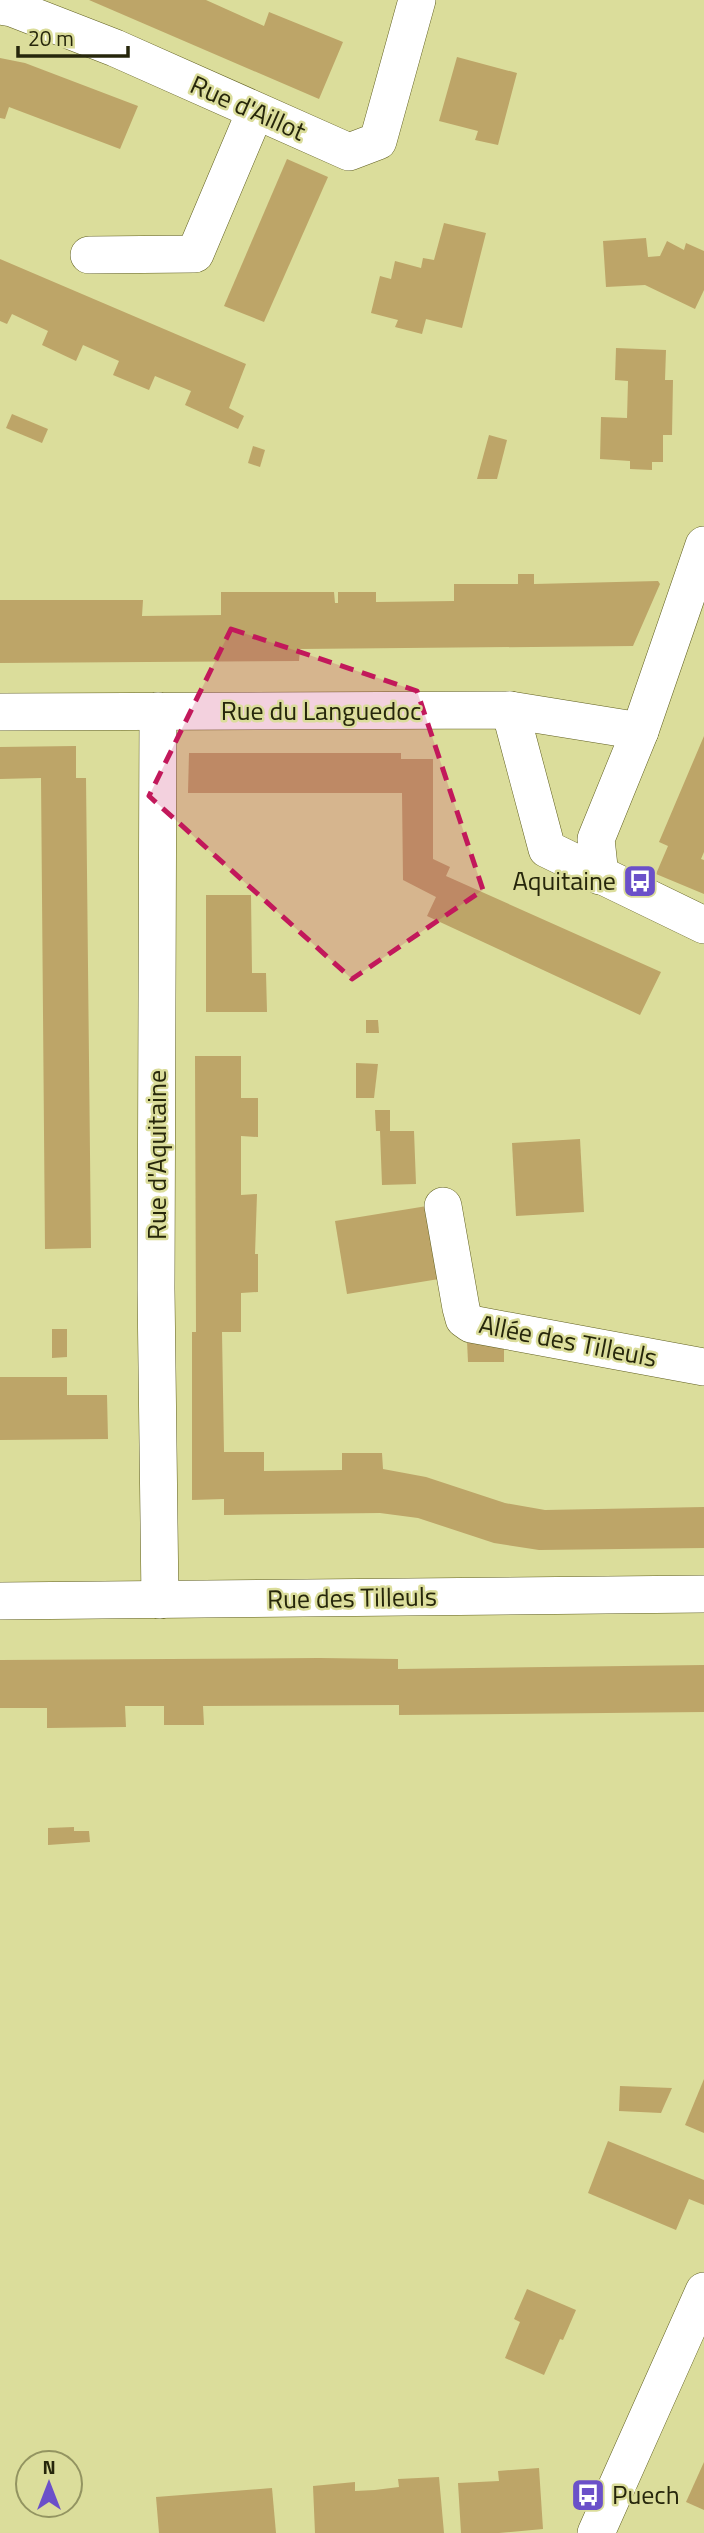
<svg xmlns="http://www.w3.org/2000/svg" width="704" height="2533" font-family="'Titillium Web',sans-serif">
<rect width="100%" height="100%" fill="#dbdd9b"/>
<g fill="#bda568">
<polygon points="89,0 206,0 264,26 269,12 343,42 319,99"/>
<polygon points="457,57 517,73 498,145 475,140 478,131 439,121"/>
<polygon points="0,58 25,63 138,106 120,149 9,107 5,119 0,118"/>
<polygon points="287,159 328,177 264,322 224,306"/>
<polygon points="444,223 486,233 462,328 426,319 422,334 395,327 398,320 371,313 380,276 391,279 395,261 421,268 423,258 434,260"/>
<polygon points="646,238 648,257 660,256 667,241 684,250 686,243 704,251 704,290 695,309 645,285 606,287 603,241"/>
<polygon points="0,259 246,364 229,408 244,416 238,429 185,405 191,391 155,376 149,390 113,375 119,361 83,345 76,361 42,345 48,331 12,314 7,324 0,321"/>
<polygon points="616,348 666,350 665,380 673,380 672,435 663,435 663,462 652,462 652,470 630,469 630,461 600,459 601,417 627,418 628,381 615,380"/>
<polygon points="12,414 48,429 42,443 6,428"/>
<polygon points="489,435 507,440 497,479 477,479"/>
<polygon points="253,446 265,450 260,467 248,463"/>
<polygon points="518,574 534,574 534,584 658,581 660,584 633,646 300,649 299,661 0,663 0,600 143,600 142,616 221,615 221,592 334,592 335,603 338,603 338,592 376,592 376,602 454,601 454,584 518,584"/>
<polygon points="704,736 704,852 701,859 704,860 704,894 656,874 668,846 659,842"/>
<polygon points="76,746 76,778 86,778 91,1248 45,1249 41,778 0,779 0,747"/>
<polygon points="189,753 401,753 401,759 433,759 433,859 450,867 446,876 661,972 640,1015 427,916 436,897 403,880 402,793 188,793"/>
<polygon points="206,895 251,895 252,973 266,973 267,1012 206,1012"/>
<polygon points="366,1020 378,1020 379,1033 366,1033"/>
<polygon points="195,1056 241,1056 241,1098 258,1098 258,1137 241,1136 241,1195 257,1194 255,1254 258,1254 258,1292 241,1293 241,1332 222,1332 224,1452 264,1452 264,1471 342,1470 342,1453 382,1453 383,1469 426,1477 505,1503 545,1510 704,1507 704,1548 539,1550 494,1543 418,1518 380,1513 224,1515 224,1499 192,1500 192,1332 196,1332"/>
<polygon points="356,1063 378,1064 374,1098 356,1098"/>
<polygon points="375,1110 390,1110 390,1131 414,1131 416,1184 382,1185 380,1131 376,1131"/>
<polygon points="580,1139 584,1212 516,1216 512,1143"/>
<polygon points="427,1206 439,1279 347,1294 335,1221"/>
<polygon points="52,1329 67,1329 67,1357 52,1358"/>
<polygon points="504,1340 504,1362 468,1362 467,1341"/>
<polygon points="0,1377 67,1377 67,1395 107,1395 108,1439 0,1440"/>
<polygon points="319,1658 398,1659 398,1669 704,1665 704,1712 399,1715 399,1705 203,1706 204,1725 164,1725 164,1706 125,1706 126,1727 47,1728 47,1708 0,1708 0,1660"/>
<polygon points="74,1827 74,1831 89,1831 90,1842 48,1845 48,1828"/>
<polygon points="704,2079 704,2133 685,2125"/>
<polygon points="620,2086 672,2088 661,2113 619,2111"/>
<polygon points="608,2141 704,2180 704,2205 689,2199 676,2230 588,2193"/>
<polygon points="527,2289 576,2310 563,2340 560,2339 544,2375 505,2358 520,2322 514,2319"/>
<polygon points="704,2462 704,2510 686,2502"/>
<polygon points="539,2468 543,2529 499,2533 461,2533 458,2483 499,2481 498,2471"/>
<polygon points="439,2477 444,2533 315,2533 313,2486 355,2482 355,2491 375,2490 399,2487 398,2479"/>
<polygon points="272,2488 276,2533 159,2533 156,2497"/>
</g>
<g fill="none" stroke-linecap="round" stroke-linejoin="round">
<g stroke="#605f1f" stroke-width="38">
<g id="minor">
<polyline points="0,6 12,8 115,48 349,152 378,141 417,0"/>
<polyline points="89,255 195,254 255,112"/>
<polyline points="510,710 547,849 704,925"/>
<polyline points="158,711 156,1289 160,1600"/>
<polyline points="0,712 510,710 640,731"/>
<polyline points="600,876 596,839 640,731 704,545"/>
<polyline points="443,1206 461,1308 464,1319 471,1324 704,1367"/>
<polyline points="0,1601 704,1594"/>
<polyline points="596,2533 704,2291"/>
</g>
</g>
<use href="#minor" stroke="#fff" stroke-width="37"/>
</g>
<path fill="#c2185b" fill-opacity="0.2" stroke="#c2185b" stroke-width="5" stroke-dasharray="14 9" stroke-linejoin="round" d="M231 629 417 691 483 890 352 979 149 796Z"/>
<defs>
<g id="bus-square" transform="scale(1.75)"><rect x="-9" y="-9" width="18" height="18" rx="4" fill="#6b50c9" stroke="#dbdd9b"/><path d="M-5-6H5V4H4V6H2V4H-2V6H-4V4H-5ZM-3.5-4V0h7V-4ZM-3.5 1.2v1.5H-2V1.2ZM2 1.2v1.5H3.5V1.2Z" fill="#fff"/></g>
</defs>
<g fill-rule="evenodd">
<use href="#bus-square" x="640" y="881"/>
<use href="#bus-square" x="588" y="2495"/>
</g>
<g text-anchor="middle" stroke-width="5" stroke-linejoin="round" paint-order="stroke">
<g font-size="26" fill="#26260b" stroke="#dbdd9b">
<text transform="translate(248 108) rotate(24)" y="9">Rue d'Aillot</text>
<text x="321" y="720">Rue du Languedoc</text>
<text transform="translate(157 1155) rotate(-90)" y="9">Rue d'Aquitaine</text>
<text transform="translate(568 1341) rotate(11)" y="9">Allée des Tilleuls</text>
<text transform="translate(352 1598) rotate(-1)" y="9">Rue des Tilleuls</text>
</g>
<g font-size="26" fill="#26260b" stroke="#dbdd9b" text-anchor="end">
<text x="616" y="890">Aquitaine</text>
<text x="612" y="2504" text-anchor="start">Puech</text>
</g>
</g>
<g transform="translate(49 2484)"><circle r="33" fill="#dbdd9b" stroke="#939461" stroke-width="2"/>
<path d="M0-5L12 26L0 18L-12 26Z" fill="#6b50c9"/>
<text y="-10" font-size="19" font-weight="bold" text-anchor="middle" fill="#26260b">N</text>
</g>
<path d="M18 46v10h110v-10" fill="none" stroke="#26260b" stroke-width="3.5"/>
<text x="28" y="46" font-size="21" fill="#26260b" stroke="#dbdd9b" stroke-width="5" paint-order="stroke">20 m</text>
</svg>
